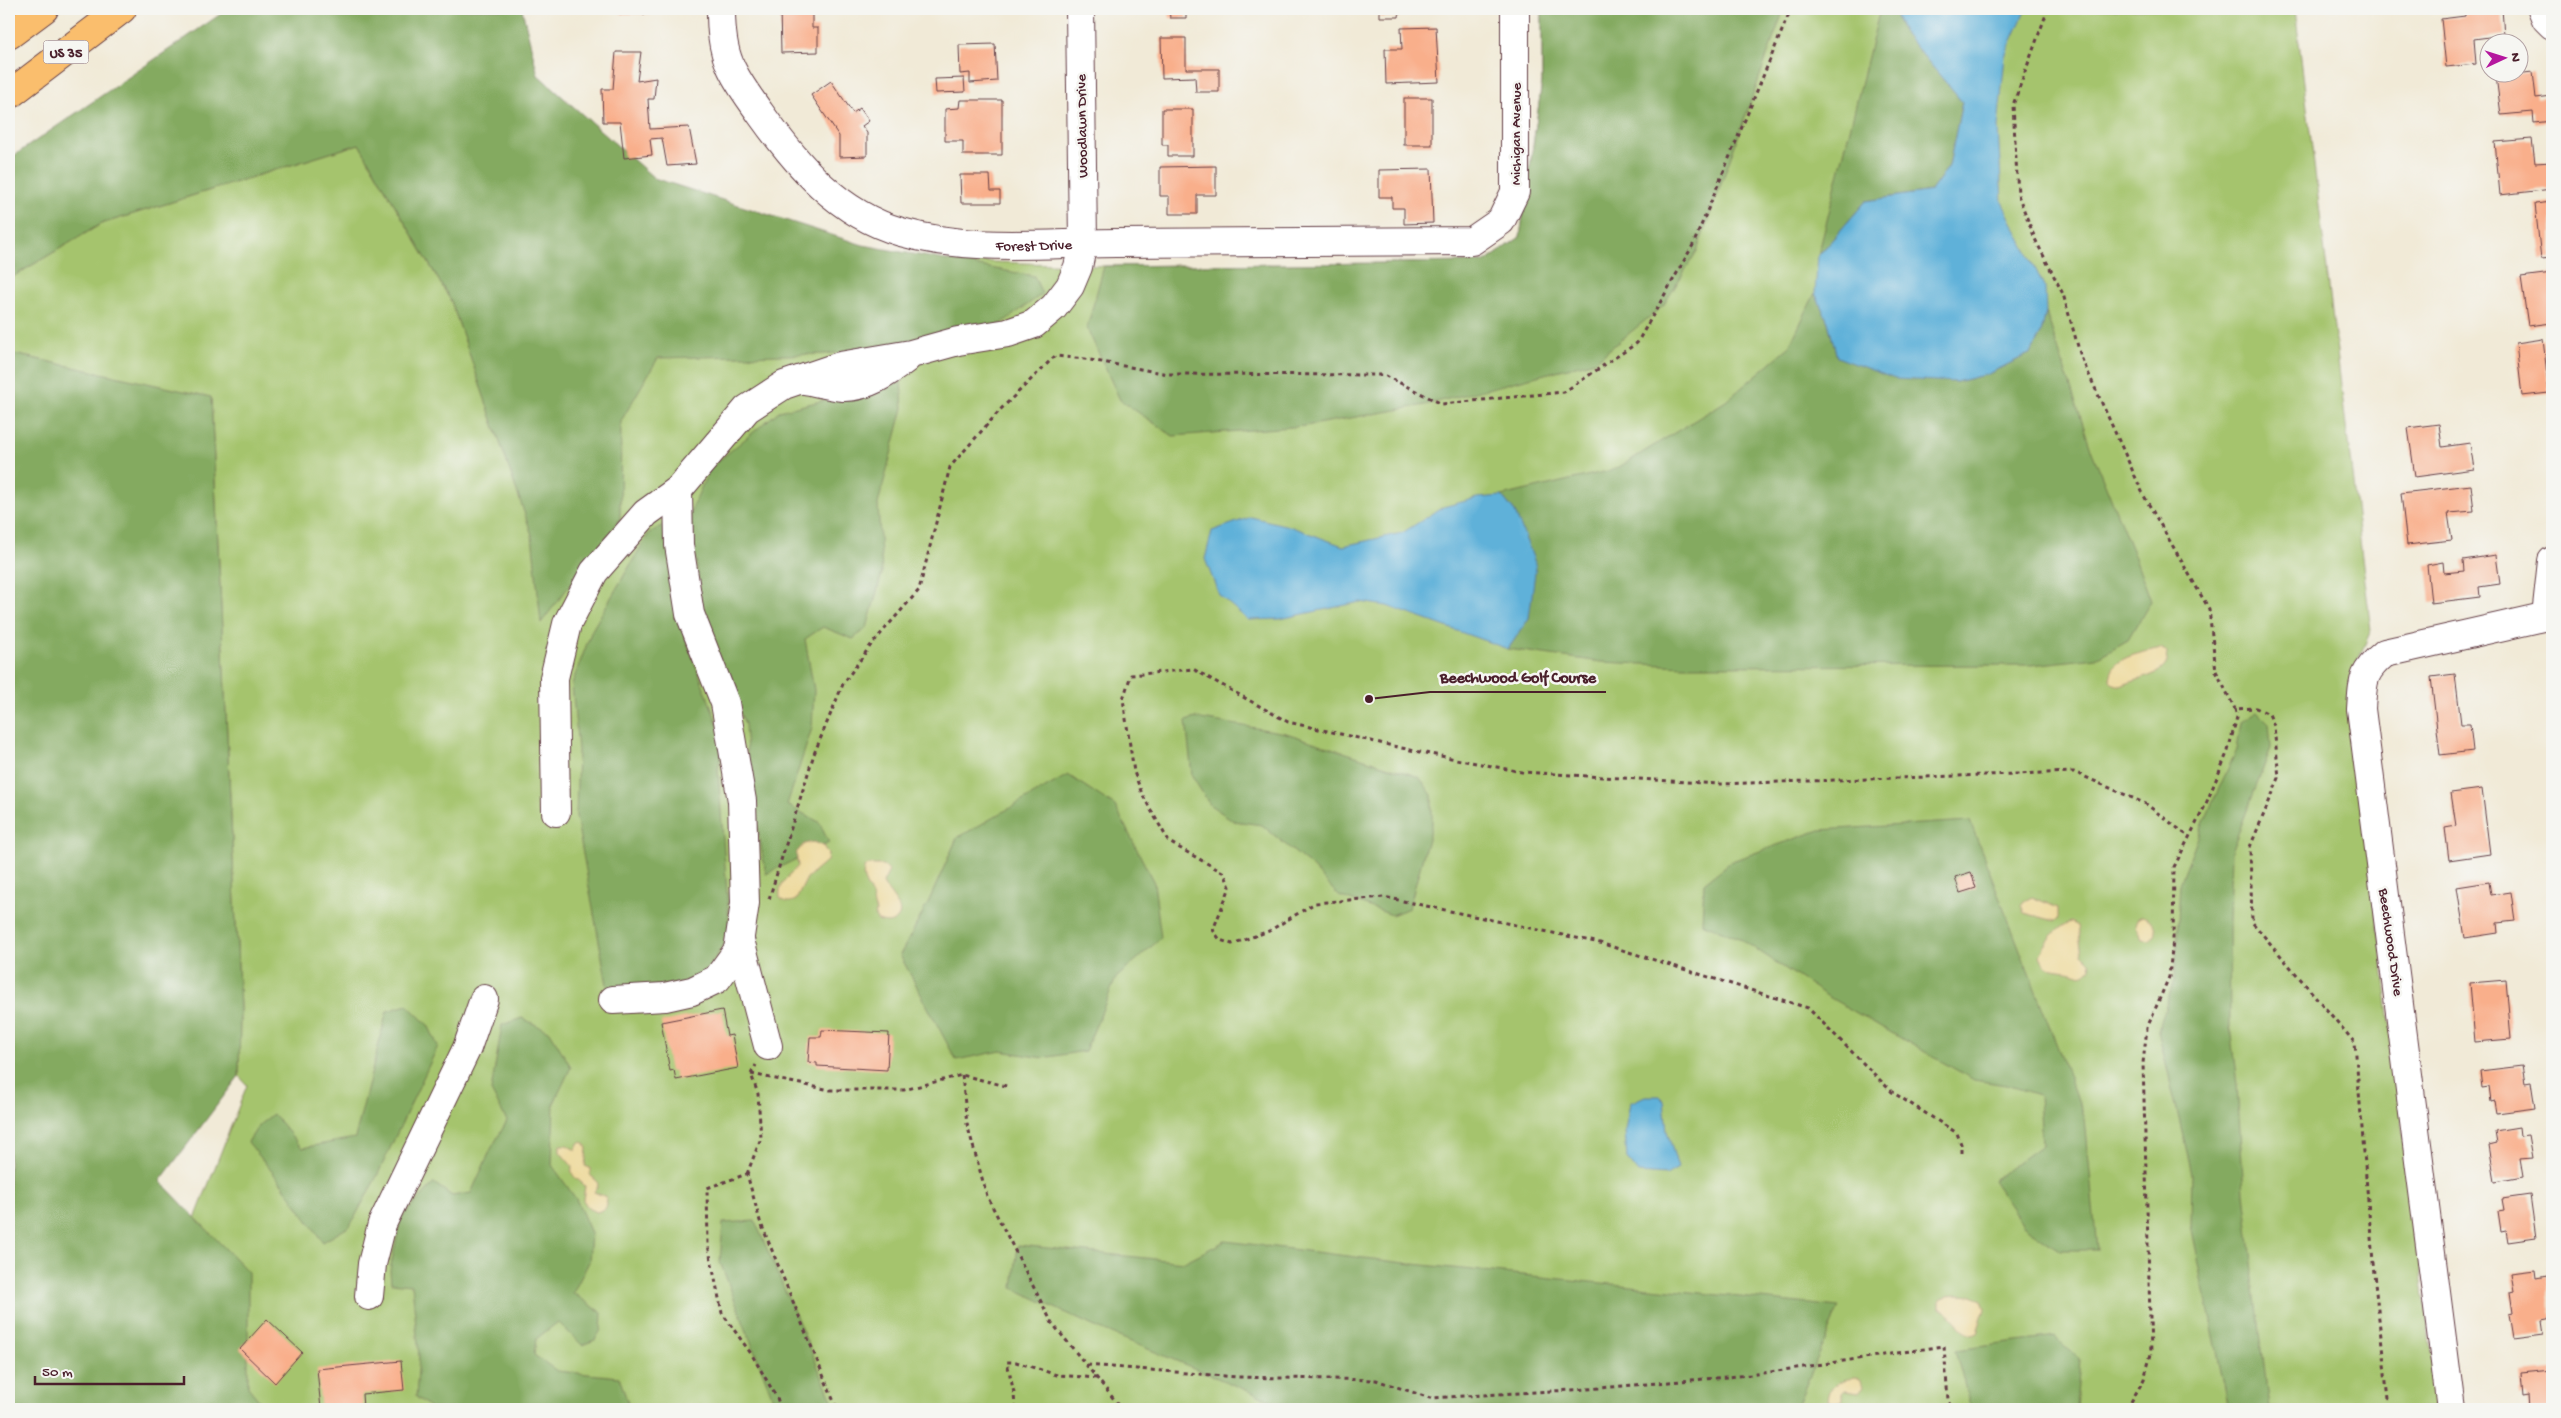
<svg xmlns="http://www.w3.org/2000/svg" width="2561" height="1418" font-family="'Gochi Hand',sans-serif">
<rect width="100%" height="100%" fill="#f6f6f2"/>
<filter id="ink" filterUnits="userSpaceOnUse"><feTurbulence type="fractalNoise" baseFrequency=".02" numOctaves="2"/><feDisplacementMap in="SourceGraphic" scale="10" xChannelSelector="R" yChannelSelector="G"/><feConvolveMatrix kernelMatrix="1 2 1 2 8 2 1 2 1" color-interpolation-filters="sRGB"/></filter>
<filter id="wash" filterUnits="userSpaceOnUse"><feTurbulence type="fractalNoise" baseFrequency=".0096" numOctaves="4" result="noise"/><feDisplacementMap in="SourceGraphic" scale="20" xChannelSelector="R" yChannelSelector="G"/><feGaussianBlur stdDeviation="1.12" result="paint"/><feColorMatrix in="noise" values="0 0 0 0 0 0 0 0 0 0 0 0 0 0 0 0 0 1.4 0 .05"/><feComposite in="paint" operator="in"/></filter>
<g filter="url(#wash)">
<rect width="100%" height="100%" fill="#f1ead7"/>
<polygon fill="#a5c46d" stroke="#78724c" points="1542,9 2295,9 2371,630 2349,681 2352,716 2438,1409 213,1409 191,1229 247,1085 239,1076 240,1008 211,398 14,354 9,361 9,279 101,224 359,144 451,301 504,452 553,376 915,259 1104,266 1485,262 1520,237 1542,82"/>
<g fill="#84aa60" stroke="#676446">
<polygon points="228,9 522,9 538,75 654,178 863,245 1034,276 1042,294 987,334 826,354 658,358 621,421 620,519 541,623 532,535 451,301 359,144 101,224 9,279 9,159"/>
<polygon points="1542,9 1784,9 1697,251 1663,306 1595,361 1425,405 1305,426 1173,436 1120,400 1087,328 1104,266 1485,262 1520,237 1542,82"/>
<polygon points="1880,9 1893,9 1902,30 1962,102 1949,166 1931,191 1866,201 1818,256"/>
<polygon points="1815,293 1828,322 1837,357 1956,382 1988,374 2031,353 2041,333 2046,312 2092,452 2136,560 2151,601 2128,640 2096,658 2031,665 1685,666 1601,662 1508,649 1529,618 1515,512 1502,496 1616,469 1726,401 1789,347"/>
<polygon points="14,354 211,397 240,1008 239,1076 160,1181 248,1272 248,1387 266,1409 9,1409 9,361"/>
<polygon points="901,382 903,408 878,504 882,573 867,628 853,639 823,627 805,639 814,690 812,728 787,805 819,822 829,843 766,874 749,779 745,724 705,632 690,513 710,468 779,411"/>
<polygon points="669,522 685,637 724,741 718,770 730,935 699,982 608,990 576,816 578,750 572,684 592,630 649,533"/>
<polygon points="2257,712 2269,724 2271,748 2231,852 2229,922 2230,1027 2237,1085 2244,1193 2269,1409 2229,1409 2191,1225 2192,1173 2158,1031 2175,977 2180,884 2205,819 2237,749 2241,722"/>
<polygon points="1195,718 1286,733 1419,777 1432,795 1432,824 1409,908 1392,915 1339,896 1310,865 1262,825 1234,821 1210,805 1192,776 1186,721"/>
<polygon points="1068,775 1115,806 1154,883 1161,938 1116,978 1085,1051 1043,1058 1001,1051 956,1060 900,955 928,903 957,838"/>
<polygon points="1970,821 2085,1118 2097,1250 2059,1250 2024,1226 1993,1180 2042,1145 2039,1095 2006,1085 1974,1080 1827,996 1739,938 1702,923 1704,883 1732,861 1820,830"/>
<polygon points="407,1005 428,1025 438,1046 377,1176 350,1226 323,1242 282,1184 248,1142 259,1125 273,1114 302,1148 355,1138 387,1011"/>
<polygon points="522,1018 550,1032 571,1067 554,1103 552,1165 576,1199 591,1233 589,1262 573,1293 602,1313 601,1330 595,1340 582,1345 558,1322 536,1339 534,1355 557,1371 619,1377 630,1409 432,1409 416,1397 419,1356 412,1285 391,1283 390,1270 401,1218 434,1183 452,1196 471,1193 491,1149 507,1121 491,1091 502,1025"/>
<polygon points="755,1221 836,1409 777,1409 720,1262 723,1223"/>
<polygon points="1225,1241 1413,1264 1839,1307 1797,1406 1767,1409 1306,1409 1277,1403 1093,1326 1013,1288 1018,1245 1184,1262"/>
<polygon points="2056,1337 2080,1359 2076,1409 1971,1409 1955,1350"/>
</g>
<g fill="#eeda9e" stroke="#9c7c64">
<path d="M2159 648 2166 651C2176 675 2136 678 2121 686L2114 684 2110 680C2112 655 2138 655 2159 648Z"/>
<path d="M813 842 823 846 828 854 827 861 807 878 796 900C789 903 786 903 780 898 778 884 789 876 798 866L796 853 804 844Z"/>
<path d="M870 865H883L889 871 883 883C887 893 910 911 894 921 889 924 884 923 878 921L875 917 876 911C873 905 874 903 872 896 867 884 860 880 865 866Z"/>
<polygon points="2032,897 2058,908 2058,918 2055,921 2024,913 2021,905 2024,901"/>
<path d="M2142 916C2154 919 2163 933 2149 941L2142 939 2135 925 2137 919Z"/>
<path d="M2071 922 2078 926 2082 954 2090 962 2091 968C2082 980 2078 972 2067 971 2054 969 2045 970 2040 955 2045 943 2058 926 2071 922Z"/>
<path d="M579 1142 585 1143 587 1149 585 1166 590 1168V1175L597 1181 598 1186 594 1192 606 1197 607 1204 605 1209 597 1212 589 1209 583 1200 585 1186C578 1178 570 1178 572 1166L560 1152V1145H567L575 1150Z"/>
<path d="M1959 1294 1973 1295 1982 1300 1985 1309 1977 1332 1972 1334C1959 1330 1954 1315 1940 1308V1300L1947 1295Z"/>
<path d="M1856 1378 1862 1381 1864 1387 1859 1393 1845 1391 1842 1394V1401L1838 1403 1828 1401C1829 1384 1840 1379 1856 1378Z"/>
</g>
<g fill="#5eb1d9" stroke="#546882">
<polygon points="1893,9 2026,9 2005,56 1998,127 2002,202 2045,288 2046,312 2041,333 2031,353 1988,374 1956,382 1895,379 1837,357 1828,322 1815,293 1818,256 1866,201 1931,191 1949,166 1962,102 1902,30"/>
<polygon points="1502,496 1515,512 1536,565 1529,618 1508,649 1387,606 1360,602 1280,619 1248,620 1219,595 1205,559 1212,531 1251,517 1289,526 1343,546 1402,533 1443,507 1477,498"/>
<polygon points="1645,1096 1659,1096 1664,1101 1667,1131 1678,1168 1666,1175 1638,1173 1627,1159 1625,1131 1630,1103"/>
</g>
<g id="blocks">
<g fill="#f9af8b">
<rect x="621" y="9" width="31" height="5"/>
<polygon points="780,9 812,9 812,28 818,28 818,52 781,53"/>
<polygon points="1169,9 1186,9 1186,18 1170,18"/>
<polygon points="1380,9 1400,9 1399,17 1380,17"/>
<polygon points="2502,9 2504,35 2474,39 2476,64 2446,67 2441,19 2465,16 2465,13"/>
<polygon points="1436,27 1439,82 1386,84 1385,49 1402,49 1401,28"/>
<polygon points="1161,38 1186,38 1186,69 1219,69 1219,92 1196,92 1195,77 1162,78"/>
<polygon points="995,44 997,81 970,83 970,73 960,74 959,45"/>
<polygon points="616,52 641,52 637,81 656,78 654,99 648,99 650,129 689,127 696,164 667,166 662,138 650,139 652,155 624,158 620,122 603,122 602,89 613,89"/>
<polygon points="2533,72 2536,98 2552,96 2552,121 2534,123 2533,112 2501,115 2496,76"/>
<polygon points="964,78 965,92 936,93 935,79"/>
<polygon points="831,81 853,113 860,108 869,121 862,126 867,133 867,156 839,157 839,136 811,95"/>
<rect x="1404" y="98" width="28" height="47"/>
<polygon points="960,100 1002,100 1002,155 963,155 963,141 945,141 945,109 959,108"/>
<polygon points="1162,109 1193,109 1193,156 1168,156 1168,145 1162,145"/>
<polygon points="2532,139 2535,163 2552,162 2552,189 2500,195 2495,142"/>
<polygon points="1216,166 1216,195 1197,195 1197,214 1169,214 1169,196 1160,196 1160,167"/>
<polygon points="1431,169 1433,223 1404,224 1404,208 1392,208 1392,197 1379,197 1379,170"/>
<polygon points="960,175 990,175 991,191 1000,191 1000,203 961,203"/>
<polygon points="2552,202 2552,258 2541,259 2535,204"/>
<polygon points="2552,273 2552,323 2528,326 2521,277"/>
<polygon points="2543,339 2549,393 2522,396 2516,343"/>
<polygon points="2439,424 2442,447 2470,443 2474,469 2415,477 2408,428"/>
<polygon points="2471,485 2474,511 2448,513 2452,540 2407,545 2401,493"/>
<polygon points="2496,555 2500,584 2479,587 2480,597 2431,603 2427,565 2443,562 2444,573 2464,571 2463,560"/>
<polygon points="2455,674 2461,724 2470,724 2473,751 2440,755 2431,677"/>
<polygon points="2482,789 2490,854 2449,860 2445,828 2456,826 2451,793"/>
<polygon points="1971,872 1976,888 1960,893 1955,877"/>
<polygon points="2489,882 2491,895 2511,892 2515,921 2497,923 2498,933 2465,938 2457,887"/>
<polygon points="2506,980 2511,1039 2475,1042 2470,983"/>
<polygon points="722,1010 727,1036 732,1035 738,1068 676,1080 674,1070 670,1071 661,1022"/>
<polygon points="822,1030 889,1033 887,1070 817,1066 817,1063 808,1062 810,1037 821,1037"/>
<polygon points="2522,1066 2525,1083 2531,1082 2535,1108 2497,1113 2495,1101 2491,1102 2489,1087 2482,1088 2480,1071"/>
<polygon points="2519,1127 2520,1136 2528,1135 2532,1158 2520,1159 2523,1177 2495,1182 2489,1145 2497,1143 2495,1131"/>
<polygon points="2530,1195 2536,1238 2508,1242 2506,1230 2501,1231 2498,1211 2504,1210 2502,1199"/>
<polygon points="2535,1270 2536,1278 2547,1276 2552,1318 2542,1320 2544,1334 2513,1338 2509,1314 2513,1313 2510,1292 2514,1291 2511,1273"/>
<polygon points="267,1319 302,1352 275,1383 240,1349"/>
<polygon points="401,1361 404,1390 362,1394 363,1408 321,1409 317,1369"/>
<polygon points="2552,1370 2552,1409 2529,1409 2528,1394 2522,1395 2520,1373"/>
</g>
</g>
</g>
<g filter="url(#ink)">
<use href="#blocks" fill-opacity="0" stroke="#633d45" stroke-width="1"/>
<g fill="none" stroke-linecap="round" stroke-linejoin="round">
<g stroke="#633d45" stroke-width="30">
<g id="minor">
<path id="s1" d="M721 9C721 28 722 47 730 65 737 82 749 97 760 113 797 165 838 214 901 232 971 252 1044 243 1116 243 1234 242 1353 242 1472 241L1501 221 1515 192V9"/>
<polyline points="2542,9 2546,19 2552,25"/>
<path d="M804 380C817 382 830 386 843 387 866 388 888 373 906 359"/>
<polyline points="2546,616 2552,561"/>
<polyline points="556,812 554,678 567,624 594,572 646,513 678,490 747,409 784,385 840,366 911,354 958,341 1008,333 1034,324 1054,307 1070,286 1078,267 1083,243 1080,9"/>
<polyline points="740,940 768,1046"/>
<polyline points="613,1000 665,997 692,991 717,979 738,950 745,903 742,801 725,703 690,614 679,545 678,490"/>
<polyline points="369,1296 372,1264 382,1224 467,1048 484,999"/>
<path d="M2451 1409 2361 709C2363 680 2362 672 2385 653L2552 615"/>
</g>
</g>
<g stroke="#633d45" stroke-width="30">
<g id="major">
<polyline points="9,35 44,9"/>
<polyline points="9,95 122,9"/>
</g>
</g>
<g stroke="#633d45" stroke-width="3" stroke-dasharray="4 4" stroke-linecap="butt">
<polyline points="2048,9 2013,105 2018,195 2036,241 2063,294 2081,357 2144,496 2209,609 2216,671 2235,709"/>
<polyline points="769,899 814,754 843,684 871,645 919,590 950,467 1001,409 1055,356 1085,359 1168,374 1384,375 1442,404 1564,392 1637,343 1693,245 1791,9"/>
<polyline points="751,1074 830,1090 904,1090 962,1075 1010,1087"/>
<polyline points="962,1075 967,1124 987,1196 1052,1323 1122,1409"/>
<polyline points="1961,1153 1961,1144 1957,1133 1892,1092 1808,1008 1600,943 1384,897 1315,903 1269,931 1232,944 1220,940 1213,930 1230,887 1224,873 1169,842 1142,794 1134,772 1123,699 1131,675 1193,669 1288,722 1415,751 1522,772 1720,784 2074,772 2146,804 2188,836"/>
<polyline points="747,1174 761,1138 758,1094 751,1074 756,1065"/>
<polyline points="1087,1365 1237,1377 1376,1380 1430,1398 1588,1389 1750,1375 1944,1346 1948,1400 1951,1409"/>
<polyline points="781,1409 777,1398 752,1355 722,1313 708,1245 707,1188 747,1174 760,1221 837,1409"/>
<polyline points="1015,1409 1014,1393 1007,1362 1016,1362 1057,1375 1097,1378"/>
<polyline points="2127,1409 2144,1379 2151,1354 2143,1063 2147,1028 2169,977 2173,940 2174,867 2205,806 2228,751 2237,717 2235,709 2256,708 2269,714 2274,726 2279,778 2250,847 2252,922 2355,1043 2374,1274 2389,1409"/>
</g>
<use href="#minor" stroke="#fff" stroke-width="28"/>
<use href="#major" stroke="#fabe6d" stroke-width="28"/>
</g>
</g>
<g text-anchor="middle" stroke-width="5" stroke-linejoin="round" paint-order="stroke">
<rect fill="#f6f6f2" stroke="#7e6067" stroke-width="1" x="43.5" y="40.5" width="45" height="23" rx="4"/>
<g font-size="14" font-weight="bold" fill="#4a1f2b">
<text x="66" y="57">US 35</text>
</g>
<g font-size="15" fill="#4a1f2b" stroke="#f6f6f2">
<text transform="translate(1081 126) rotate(-91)" y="5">Woodlawn Drive</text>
<text transform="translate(1515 134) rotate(-90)" y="5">Michigan Avenue</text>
<text dy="5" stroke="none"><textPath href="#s1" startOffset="436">Forest Drive</textPath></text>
<text transform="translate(2392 942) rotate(82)" y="5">Beechwood Drive</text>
</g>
</g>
<path fill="none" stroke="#4a1f2b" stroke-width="2" d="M1369 699L1430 692H1606"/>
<circle fill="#4a1f2b" stroke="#f6f6f2" stroke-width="2" cx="1369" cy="699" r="5"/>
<g font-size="16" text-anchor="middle" font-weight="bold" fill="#4a1f2b" stroke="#f6f6f2" stroke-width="5" stroke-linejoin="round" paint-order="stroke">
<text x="1518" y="682">Beechwood Golf Course</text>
</g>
<rect width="2561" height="1418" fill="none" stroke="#f6f6f2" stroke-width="30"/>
<g transform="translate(2504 58) rotate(86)"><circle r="24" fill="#f6f6f2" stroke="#b1a0a2"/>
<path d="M0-4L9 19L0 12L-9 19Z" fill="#b5179e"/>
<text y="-8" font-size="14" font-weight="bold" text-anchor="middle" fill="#4a1f2b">N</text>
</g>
<path d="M35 1376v8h149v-8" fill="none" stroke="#4a1f2b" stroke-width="2.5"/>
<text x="42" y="1376" font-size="15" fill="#4a1f2b" stroke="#f6f6f2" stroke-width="4" paint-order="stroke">50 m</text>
</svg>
